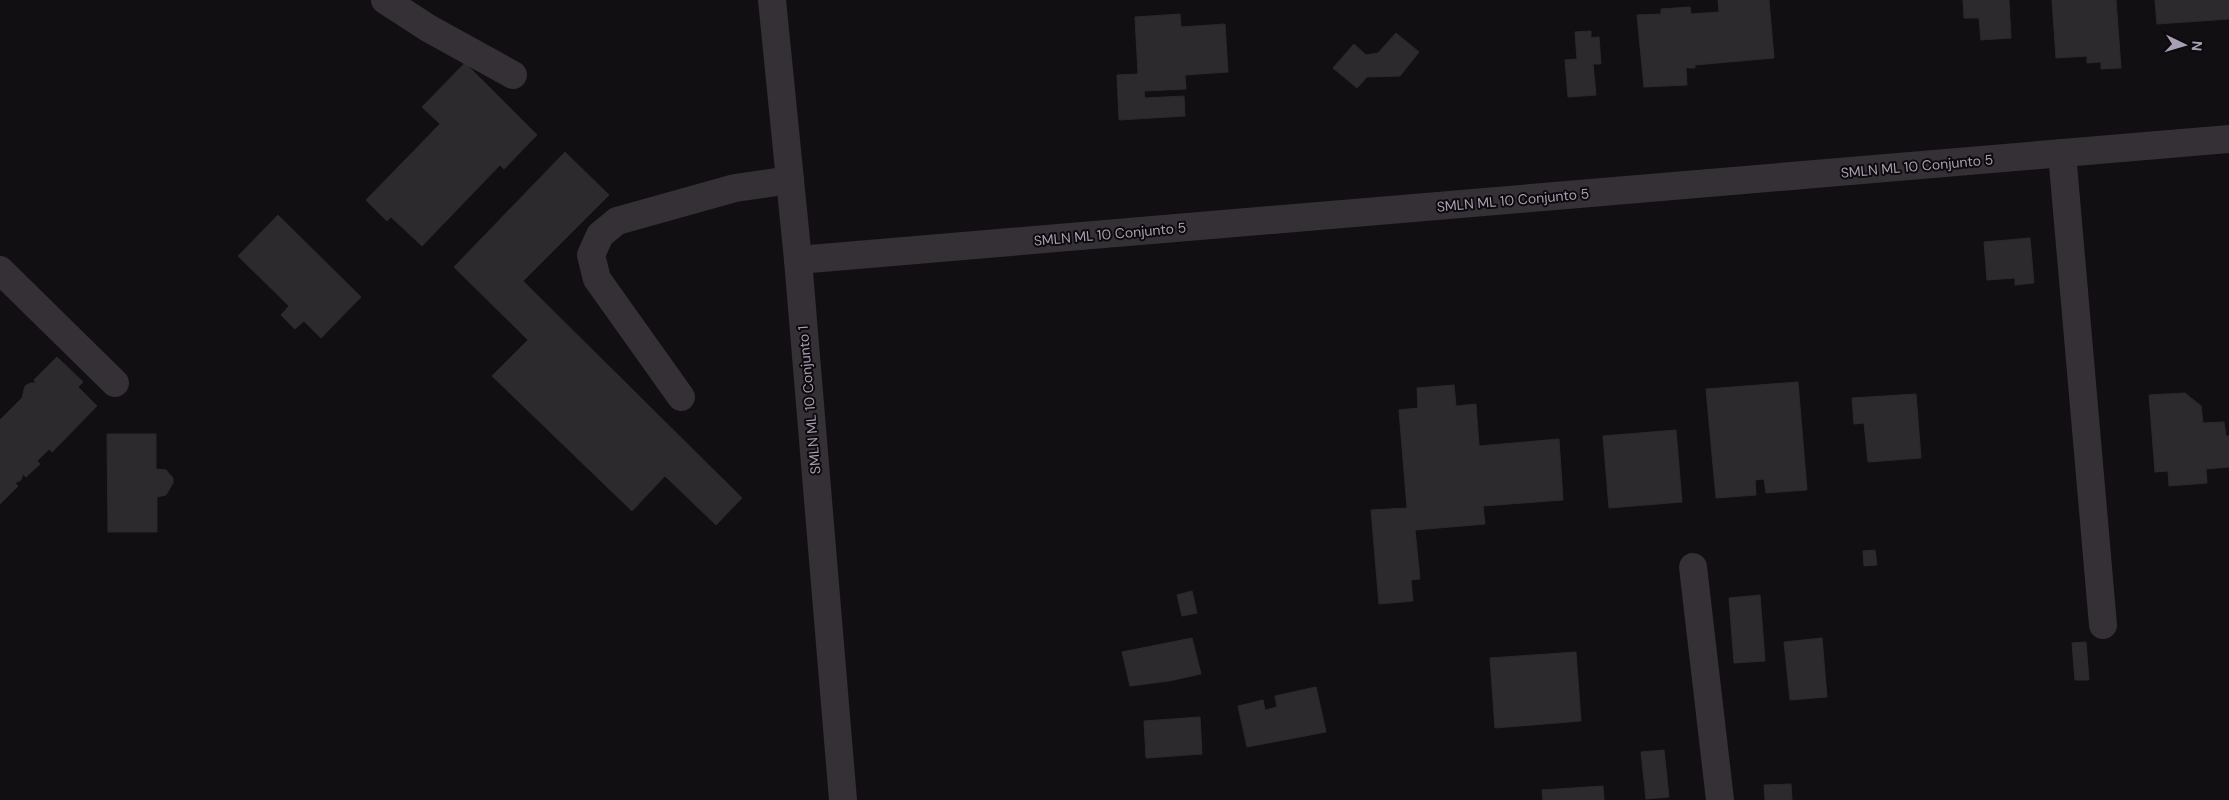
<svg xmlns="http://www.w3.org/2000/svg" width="2229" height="800" font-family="'DM Sans',sans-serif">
<rect width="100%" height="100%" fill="#110f11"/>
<g fill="#2d2a2e" stroke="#2c292d">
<polygon points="1718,0 1769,0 1774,58 1695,65 1695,68 1686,68 1687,85 1644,87 1637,15 1661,14 1661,9 1690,7 1691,14 1719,12"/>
<polygon points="1963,0 2009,0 2011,38 1981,40 1979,18 1964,18"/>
<polygon points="2052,0 2116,0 2121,68 2101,69 2101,62 2087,63 2087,56 2056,58"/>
<polygon points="2155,0 2229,0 2229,19 2157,24"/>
<polygon points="1180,14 1181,27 1225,24 1228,72 1185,75 1186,89 1144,91 1145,98 1184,96 1185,116 1119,120 1117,75 1138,74 1135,17"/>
<polygon points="1591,31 1591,38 1599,37 1601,64 1593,64 1596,95 1568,97 1565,60 1577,59 1575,32"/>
<polygon points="1396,33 1419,52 1400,76 1367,77 1357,88 1333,68 1354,44 1366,55 1378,53"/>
<polygon points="465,63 537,135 504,169 500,165 422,246 391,217 387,221 366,200 440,124 422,107"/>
<polygon points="565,152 609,195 523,281 742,498 716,525 665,476 632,511 492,376 528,340 454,267"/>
<polygon points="278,215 361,297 321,338 304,321 295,329 281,315 289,306 238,256"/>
<polygon points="2030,238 2034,283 2015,285 2015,278 1987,280 1984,242"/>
<polygon points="57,357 83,382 78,387 97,406 52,452 49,449 37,461 40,464 26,477 23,474 21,480 15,483 18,486 0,504 0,420 22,398 25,386 30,383 36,383 34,380"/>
<polygon points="1798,382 1807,490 1766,493 1764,479 1755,480 1756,495 1716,498 1706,389"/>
<polygon points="1454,385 1456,406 1476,404 1479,446 1559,439 1563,500 1483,506 1485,524 1415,530 1420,579 1411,580 1413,601 1379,604 1371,510 1407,508 1399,410 1418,408 1417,388"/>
<polygon points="2185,393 2201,406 2203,423 2224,422 2226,436 2229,436 2229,467 2206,469 2207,483 2169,486 2168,471 2155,472 2149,395"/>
<polygon points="1916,394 1921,458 1868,462 1864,423 1854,424 1852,398"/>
<polygon points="1676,430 1682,502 1609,508 1603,436"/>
<polygon points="107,434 156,434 156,469 166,470 173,478 173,483 166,495 157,497 157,532 108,532"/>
<polygon points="1875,550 1877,565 1864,566 1863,551"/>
<polygon points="1192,591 1197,613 1182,616 1177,595"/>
<polygon points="1760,595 1765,661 1734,663 1729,598"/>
<polygon points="1192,638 1201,674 1169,681 1130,686 1122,652"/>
<polygon points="1822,638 1827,697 1790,700 1784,642"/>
<polygon points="2086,642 2089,680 2075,680 2072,643"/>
<polygon points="1576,652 1581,721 1495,728 1490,658"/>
<polygon points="1316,687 1326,732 1247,747 1238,706 1263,700 1265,710 1277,707 1275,696"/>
<polygon points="1200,717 1202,754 1146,758 1144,721"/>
<polygon points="1664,750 1669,797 1646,799 1641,752"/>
<polygon points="1791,784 1792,800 1765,800 1764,785"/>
<polygon points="1603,786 1604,800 1543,800 1542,790"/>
</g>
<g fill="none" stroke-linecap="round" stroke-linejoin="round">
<g stroke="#343036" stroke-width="28">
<polyline points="385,0 428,28 513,75"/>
<polyline points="772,0 798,260 843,800"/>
<polyline points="2062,153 2103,625"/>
<polyline points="798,260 2229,139"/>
<polyline points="0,270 115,383"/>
<polyline points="681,397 597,279 591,255 600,235 617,221 735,188 790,180"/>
<polyline points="1693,567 1720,800"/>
</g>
</g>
<g text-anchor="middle" stroke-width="4" stroke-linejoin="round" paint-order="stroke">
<g font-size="14" fill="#a99fb4" stroke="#0c0a0c">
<text transform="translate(1917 166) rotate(-5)" y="5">SMLN ML 10 Conjunto 5</text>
<text transform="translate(1513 200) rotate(-5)" y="5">SMLN ML 10 Conjunto 5</text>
<text transform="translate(1110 234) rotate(-5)" y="5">SMLN ML 10 Conjunto 5</text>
<text transform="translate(809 400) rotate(-95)" y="5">SMLN ML 10 Conjunto 1</text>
</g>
</g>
<g transform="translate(2184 45) rotate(95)" stroke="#0c0a0c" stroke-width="4" paint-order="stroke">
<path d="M0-4L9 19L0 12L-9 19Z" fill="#a99fb4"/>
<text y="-8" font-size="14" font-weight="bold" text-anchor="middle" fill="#a99fb4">N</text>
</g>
</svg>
